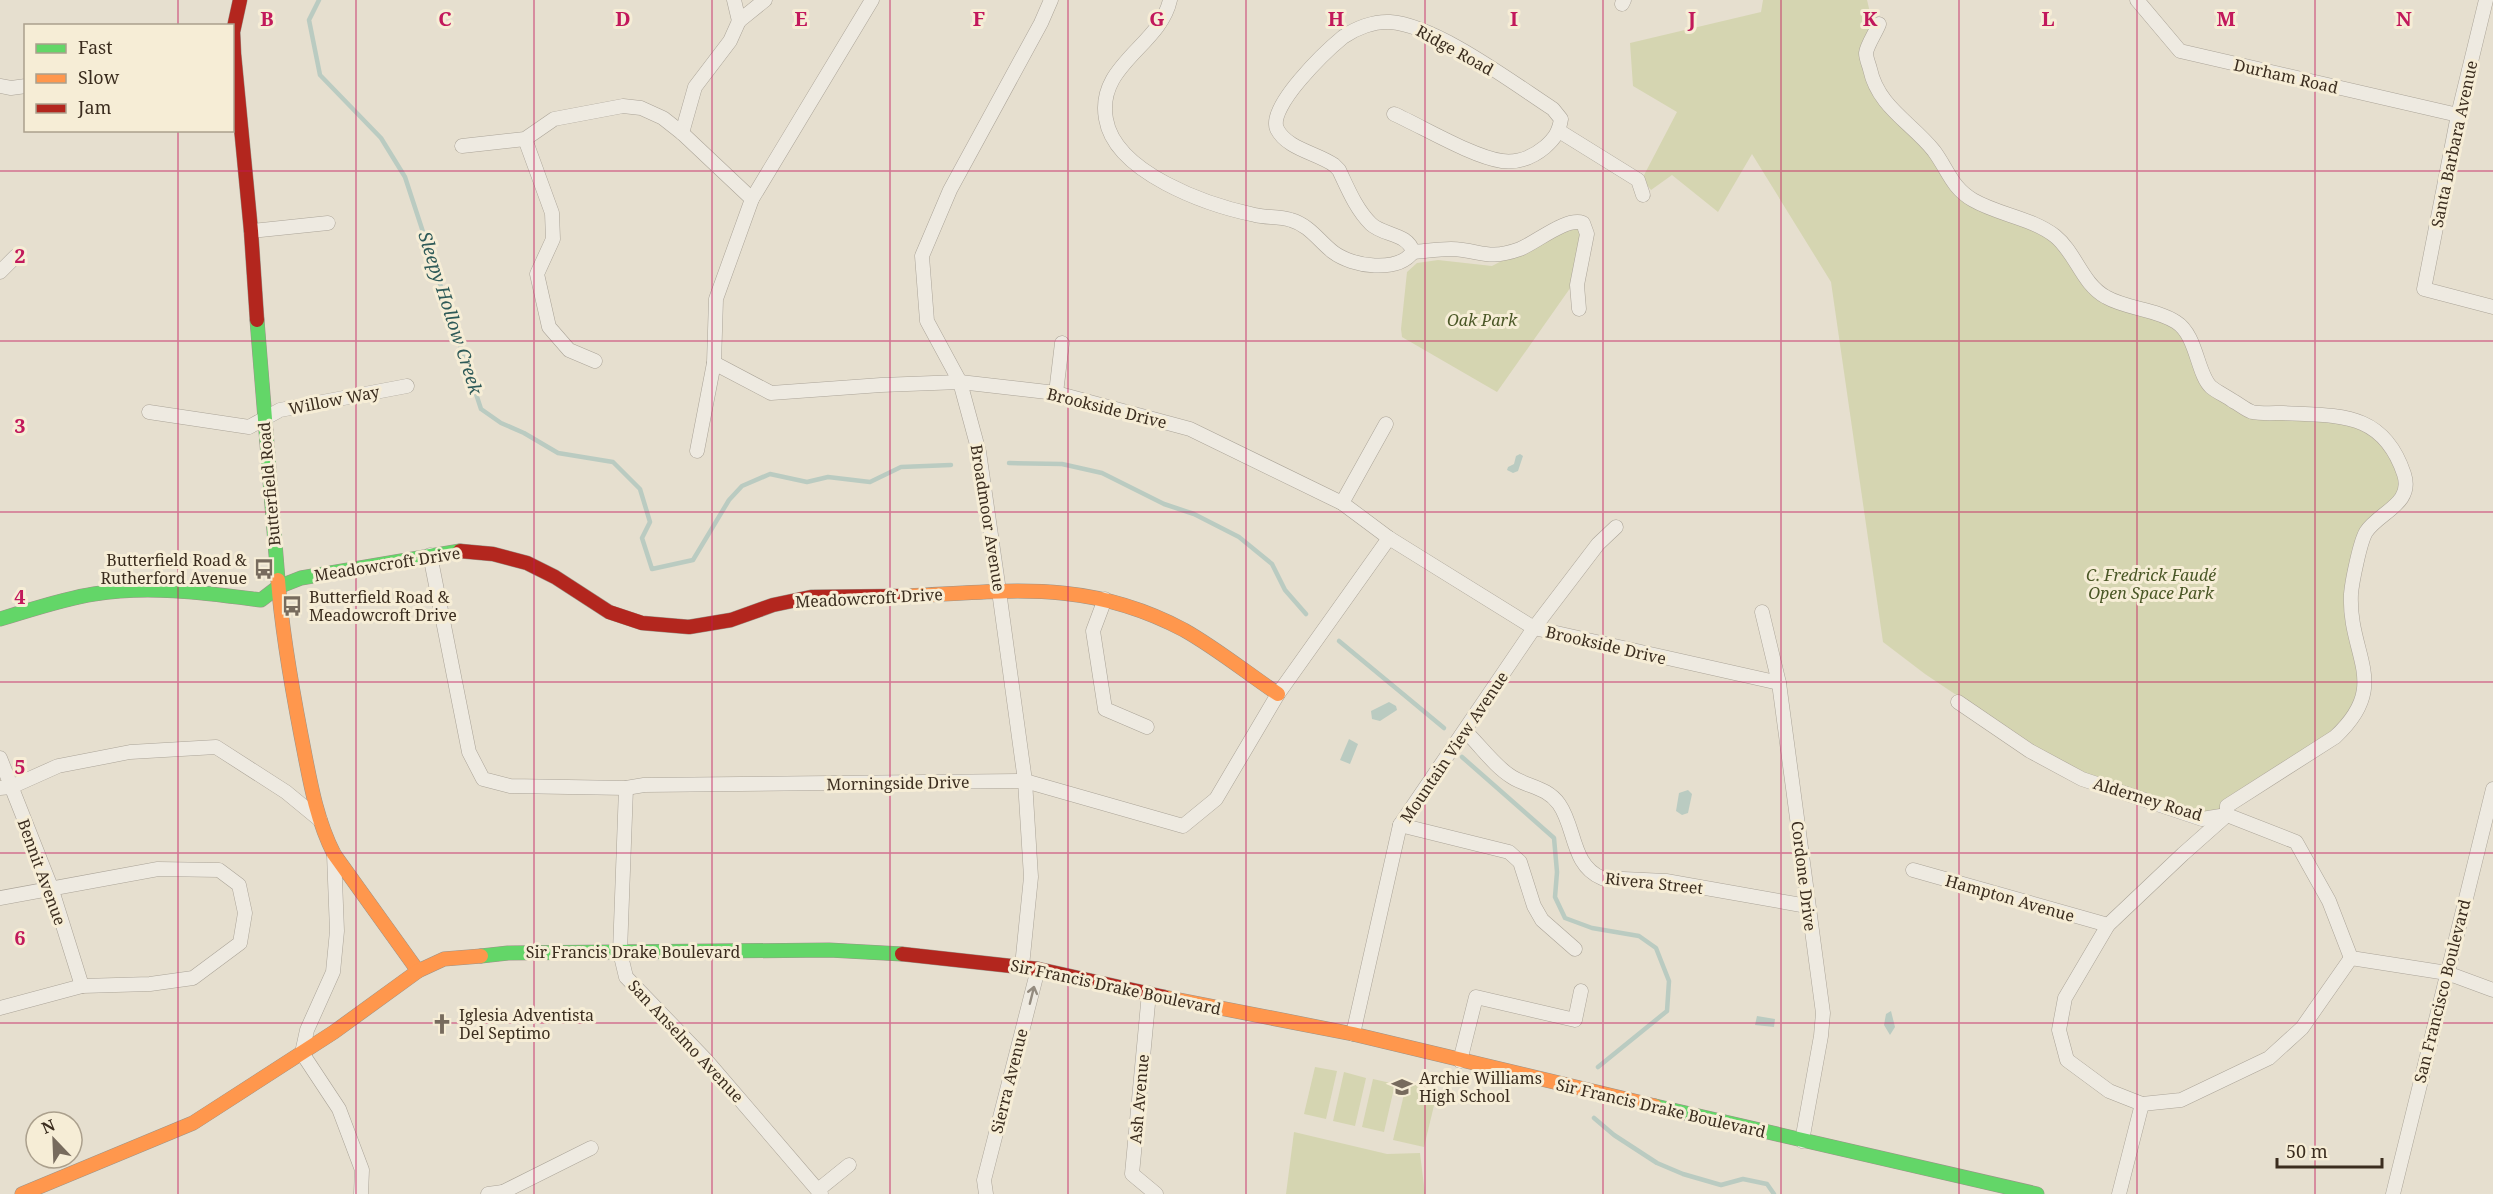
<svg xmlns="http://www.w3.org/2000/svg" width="2493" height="1194" font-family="'Noto Serif',serif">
<rect width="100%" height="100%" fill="#e6dfcf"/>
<g fill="#d5d5b1">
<polygon points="1763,0 1867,0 1875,33 1867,56 1871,76 1924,142 1957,189 2042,227 2091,284 2177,322 2209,386 2251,412 2330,415 2389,442 2405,492 2366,532 2351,593 2363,667 2350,723 2227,806 2227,815 2202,819 2082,779 1925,674 1883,642 1831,282 1752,154 1718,212 1672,175 1651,190 1642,179 1677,112 1633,86 1630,43 1761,12"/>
<polygon points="1578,221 1581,231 1573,284 1497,392 1402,337 1401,329 1407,272 1417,263 1438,260 1492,266"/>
<polygon points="1315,1067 1337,1071 1326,1119 1304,1114"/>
<polygon points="1344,1072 1366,1078 1355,1126 1333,1121"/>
<polygon points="1373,1079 1395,1084 1384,1132 1362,1127"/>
<polygon points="1407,1082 1438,1089 1424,1147 1393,1140"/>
<polygon points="1294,1132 1387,1154 1420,1153 1425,1194 1286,1194"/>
</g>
<g fill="#bacbc1">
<polygon points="1520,454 1523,456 1518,471 1513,473 1507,470 1508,467 1514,464 1516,456"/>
<polygon points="1389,702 1396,706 1397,710 1380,721 1372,719 1371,711"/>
<polygon points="1349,739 1358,744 1350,764 1340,760"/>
<polygon points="1688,790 1692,794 1688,813 1682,815 1676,811 1679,793"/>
<polygon points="1891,1011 1895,1027 1890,1035 1884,1025 1886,1014"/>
<polygon points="1757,1016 1775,1019 1774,1027 1755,1025"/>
</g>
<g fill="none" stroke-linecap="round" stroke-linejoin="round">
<g stroke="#bacbc1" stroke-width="4.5">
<polyline points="319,0 309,20 320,75 381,138 405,177 481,409 501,423 524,433 558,453 613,462 640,489 650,522 642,538 652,569 693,560 729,500 742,486 770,474 807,482 828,477 870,482 901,467 951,465"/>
<polyline points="1009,463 1062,464 1102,473 1164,504 1194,514 1239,537 1272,564 1285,590 1306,614"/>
<polyline points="1339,641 1444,728"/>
<polyline points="1462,757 1554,838 1557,872 1555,897 1565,918 1592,928 1639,936 1656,948 1669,981 1667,1011 1598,1067"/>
<polyline points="1594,1118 1614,1135 1657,1163 1683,1174 1721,1185 1743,1179 1767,1184 1774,1194"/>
</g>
<g stroke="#aba498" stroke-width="15">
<g id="street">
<polyline points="734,0 739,21 765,0"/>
<path d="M1170 0C1160 46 1096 65 1106 119 1115 173 1207 205 1255 215 1266 218 1279 216 1291 220 1309 225 1319 241 1333 252 1353 267 1397 273 1413 252"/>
<polyline points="2137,0 2180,51 2458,115"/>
<polyline points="2486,0 2458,115 2424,289 2493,307"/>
<polyline points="1622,4 1624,0"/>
<path d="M1879 24C1876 32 1867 45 1866 53 1866 58 1869 65 1870 69 1878 107 1912 123 1934 151 1948 170 1952 188 1973 200 1999 215 2032 218 2055 236 2076 253 2082 284 2106 297 2127 309 2156 309 2176 322 2197 335 2197 374 2211 387 2217 392 2226 396 2233 401 2239 404 2246 410 2252 412 2261 414 2274 413 2283 413 2339 416 2383 411 2404 474 2414 504 2379 512 2366 532 2360 542 2352 582 2351 594 2348 656 2392 684 2335 737L2227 806V815"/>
<polyline points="0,86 11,88 26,86"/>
<path d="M1394 114C1423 127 1473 157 1502 161 1518 163 1533 157 1545 147 1555 138 1559 132 1561 119L1553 109C1513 83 1436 25 1390 22 1374 21 1356 28 1343 37 1326 51 1267 107 1277 129 1287 149 1317 153 1334 165L1339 170C1348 189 1356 209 1371 224 1384 236 1408 233 1413 252"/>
<polyline points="1559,131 1638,180 1643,195"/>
<polyline points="682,133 695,87 730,41 739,21"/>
<polyline points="525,139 552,213 553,239 537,274 549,327 569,350 595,361"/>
<polyline points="462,146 525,139 554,119 623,106 641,108 663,118 682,133 752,199"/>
<polyline points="251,231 328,223"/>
<path d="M1413 252C1426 251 1439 249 1451 249 1482 250 1486 261 1520 249 1537 242 1566 217 1583 223L1587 234 1577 285 1579 309"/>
<polyline points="0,272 16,256"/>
<polyline points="714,363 771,393 881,385 960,382 1056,393 1190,429 1342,503 1389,538 1534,628 1779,683"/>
<polyline points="1056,393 1062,343"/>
<polyline points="149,412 249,427 280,410 407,386"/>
<polyline points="697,451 714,363 716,299 752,199 872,0"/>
<polyline points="1342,503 1386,424"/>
<polyline points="430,555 469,752 483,779 510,786 626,788 644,785 1025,781 1183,826 1216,799 1278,694 1389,538"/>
<polyline points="1105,599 1093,631 1105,709 1147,727"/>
<polyline points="1762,612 1779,683 1823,1013 1821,1036 1802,1141"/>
<polyline points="1958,702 2030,751 2082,779 2202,819 2227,815 2296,842 2329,901 2351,958 2447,973 2493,990"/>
<path d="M1465 731C1480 745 1494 766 1512 777 1528 787 1547 787 1559 804 1576 828 1571 865 1602 878L1666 881 1807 906"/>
<polyline points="0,758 51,887 82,986"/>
<polyline points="0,788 11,787 58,766 130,752 216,747 286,792 320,820"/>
<polyline points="626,788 620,952 626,977 706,1060 821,1194"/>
<polyline points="1400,825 1509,852 1520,862 1534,906 1542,920 1575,949"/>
<polyline points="334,854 337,931 333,972 307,1030 302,1053 339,1109 362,1170 361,1194"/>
<polyline points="1913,870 2108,925"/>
<polyline points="0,898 158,869 219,870 239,885 245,913 240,943 193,978 150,984 82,986 0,1008"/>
<polyline points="1022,966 1031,877 1025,781 999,591 979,452 960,382 927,321 922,256 950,190 1041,23 1051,0"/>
<polyline points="1149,993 1132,1174 1156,1194"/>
<polyline points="1353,1034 1400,825 1534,628 1598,544 1616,527"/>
<polyline points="1460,1061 1476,997 1575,1020 1581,991"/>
<polyline points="2142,1104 2181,1100 2269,1058 2302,1028 2351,958"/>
<polyline points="818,1190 849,1165"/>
<polyline points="503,1192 591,1148"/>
<polyline points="488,1194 503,1192 504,1194"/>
<polyline points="986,1194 984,1180 1038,969"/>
<polyline points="2119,1194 2142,1104 2109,1091 2067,1060 2059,1030 2065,998 2108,925 2183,854 2227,815"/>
<polyline points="2393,1194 2493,789"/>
</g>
</g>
<g stroke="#9b9388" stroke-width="15">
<g id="fast">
<polyline points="257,320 278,580"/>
<path d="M0 619C31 610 62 599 94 594 150 585 206 593 261 600L278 587 301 578 460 551"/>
<polyline points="481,956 508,953 829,950 902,954"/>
<polyline points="1655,1106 2037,1194"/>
</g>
</g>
<g stroke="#9b9388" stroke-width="15">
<g id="slow">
<path d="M278 580C282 633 291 683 301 735 309 775 315 817 334 854L418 971"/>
<path d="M908 596C1011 591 1088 579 1184 630 1216 648 1247 673 1278 694"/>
<polyline points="1164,997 1353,1034 1655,1106"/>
<polyline points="22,1194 193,1123 334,1032 418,971 444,959 481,956"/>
</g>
</g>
<g stroke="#9b9388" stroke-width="15">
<g id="jam">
<polyline points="240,0 233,32 234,54 251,231 257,320"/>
<polyline points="460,551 493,554 527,563 555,577 609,612 642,623 689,627 731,620 773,605 811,597 908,596"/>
<polyline points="902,954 1038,969 1164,997"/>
</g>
</g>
<use href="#street" stroke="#eeeae1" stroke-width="14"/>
<use href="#fast" stroke="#63d668" stroke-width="14"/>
<use href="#slow" stroke="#ff974d" stroke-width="14"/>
<use href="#jam" stroke="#b3261e" stroke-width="14"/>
</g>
<defs><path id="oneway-shaft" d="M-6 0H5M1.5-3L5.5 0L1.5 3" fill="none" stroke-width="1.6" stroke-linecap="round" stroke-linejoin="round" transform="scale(1.5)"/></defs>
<use stroke="#948c80" href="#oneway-shaft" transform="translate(1032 995) rotate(-76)"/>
<path fill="none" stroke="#c2185b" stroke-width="1.5" stroke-opacity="0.55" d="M178 0V26M356 0V1194M534 0V1194M712 0V1194M890 0V1194M1068 0V1194M1246 0V1194M1425 0V1194M1603 0V1194M1781 0V1194M1959 0V1194M2137 0V1194M2315 0V1194M178 130V1194M0 171H2493M0 341H2493M0 512H2493M0 682H2493M0 853H2493M0 1023H2493"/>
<defs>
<g id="bus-bare" transform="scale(1.62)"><path d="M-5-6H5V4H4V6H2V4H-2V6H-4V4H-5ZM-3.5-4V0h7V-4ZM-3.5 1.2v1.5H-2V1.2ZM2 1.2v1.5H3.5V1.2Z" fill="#776b5d" stroke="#f6edd6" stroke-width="2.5" paint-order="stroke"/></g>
<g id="church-bare" transform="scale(1.62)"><path d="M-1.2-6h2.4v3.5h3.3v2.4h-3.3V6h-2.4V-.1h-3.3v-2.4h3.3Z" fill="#776b5d" stroke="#f6edd6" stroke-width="2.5" paint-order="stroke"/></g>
<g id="school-bare" transform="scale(1.62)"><path d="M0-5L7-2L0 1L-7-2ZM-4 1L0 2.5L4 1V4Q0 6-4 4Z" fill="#776b5d" stroke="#f6edd6" stroke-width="2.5" paint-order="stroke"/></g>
</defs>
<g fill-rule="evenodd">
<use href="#bus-bare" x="264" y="569"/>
<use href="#bus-bare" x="292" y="606"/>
<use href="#church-bare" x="442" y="1024"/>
<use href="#school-bare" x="1402" y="1087"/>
</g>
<g text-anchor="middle" stroke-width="6" stroke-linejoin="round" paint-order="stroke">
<g font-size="16" fill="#3b2d1f" stroke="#f6edd6">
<text transform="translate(1455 50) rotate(29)" y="6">Ridge Road</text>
<text transform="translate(2286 76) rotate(13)" y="6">Durham Road</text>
<text transform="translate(2454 144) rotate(-78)" y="6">Santa Barbara Avenue</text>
<text transform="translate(334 400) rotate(-11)" y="6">Willow Way</text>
<text transform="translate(1107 408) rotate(14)" y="6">Brookside Drive</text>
<text transform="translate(269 484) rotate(-95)" y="6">Butterfield Road</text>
<text transform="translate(988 518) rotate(81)" y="6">Broadmoor Avenue</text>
<text transform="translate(387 564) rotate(-9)" y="6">Meadowcroft Drive</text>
<text transform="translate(869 598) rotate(-3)" y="6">Meadowcroft Drive</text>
<text transform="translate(1606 645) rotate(13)" y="6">Brookside Drive</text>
<text transform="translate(1454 747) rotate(-56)" y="6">Mountain View Avenue</text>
<text transform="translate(898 783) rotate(-1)" y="6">Morningside Drive</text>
<text transform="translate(2148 799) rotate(17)" y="6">Alderney Road</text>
<text transform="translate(42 872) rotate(70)" y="6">Bennit Avenue</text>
<text transform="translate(1804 876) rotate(83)" y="6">Cordone Drive</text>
<text transform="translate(1654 883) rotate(6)" y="6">Rivera Street</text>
<text transform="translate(2010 898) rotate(16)" y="6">Hampton Avenue</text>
<text x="633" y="958">Sir Francis Drake Boulevard</text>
<text transform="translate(1116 987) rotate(12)" y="6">Sir Francis Drake Boulevard</text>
<text transform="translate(2442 991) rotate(-76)" y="6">San Francisco Boulevard</text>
<text transform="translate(686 1041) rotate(47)" y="6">San Anselmo Avenue</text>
<text transform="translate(1009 1081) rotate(-76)" y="6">Sierra Avenue</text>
<text transform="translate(1139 1099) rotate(-85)" y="6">Ash Avenue</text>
<text transform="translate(1661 1108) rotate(13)" y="6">Sir Francis Drake Boulevard</text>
</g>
<g font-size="16" font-style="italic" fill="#4a5726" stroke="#f6edd6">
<text x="1482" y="326">Oak Park</text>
<text x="2151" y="581">C. Fredrick Faudé<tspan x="2151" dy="18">Open Space Park</tspan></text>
</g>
<g font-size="16" fill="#3b2d1f" stroke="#f6edd6" text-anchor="start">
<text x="247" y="566" text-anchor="end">Butterfield Road &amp;<tspan x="247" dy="18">Rutherford Avenue</tspan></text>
<text x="309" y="603">Butterfield Road &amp;<tspan x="309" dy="18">Meadowcroft Drive</tspan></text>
<text x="459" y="1021">Iglesia Adventista<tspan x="459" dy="18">Del Septimo</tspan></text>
<text x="1419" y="1084">Archie Williams<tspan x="1419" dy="18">High School</tspan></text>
</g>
<g font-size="18" font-style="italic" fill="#2e5a58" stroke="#f6edd6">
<text transform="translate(450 313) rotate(72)" y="6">Sleepy Hollow Creek</text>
</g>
</g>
<g font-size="20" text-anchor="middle" font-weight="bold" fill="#c2185b" stroke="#f6edd6" stroke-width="6" stroke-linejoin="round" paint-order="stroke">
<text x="267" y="26">B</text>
<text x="445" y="26">C</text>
<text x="623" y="26">D</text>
<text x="801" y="26">E</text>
<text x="979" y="26">F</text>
<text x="1157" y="26">G</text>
<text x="1336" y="26">H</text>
<text x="1514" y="26">I</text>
<text x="1692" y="26">J</text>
<text x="1870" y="26">K</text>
<text x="2048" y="26">L</text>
<text x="2226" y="26">M</text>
<text x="2404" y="26">N</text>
<text x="20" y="263">2</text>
<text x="20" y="433">3</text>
<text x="20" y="604">4</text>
<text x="20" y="774">5</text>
<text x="20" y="945">6</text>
</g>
<rect x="24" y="24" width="210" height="108" fill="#f6edd6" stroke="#aba08d" stroke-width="1.5"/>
<rect x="36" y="44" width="30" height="9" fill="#63d668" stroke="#aba08d" stroke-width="1.5"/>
<text x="78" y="54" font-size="18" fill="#3b2d1f">Fast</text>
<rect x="36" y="74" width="30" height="9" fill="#ff974d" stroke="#aba08d" stroke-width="1.5"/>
<text x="78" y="84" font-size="18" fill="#3b2d1f">Slow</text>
<rect x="36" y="104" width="30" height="9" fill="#b3261e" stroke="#aba08d" stroke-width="1.5"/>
<text x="78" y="114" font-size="18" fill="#3b2d1f">Jam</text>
<g transform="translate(54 1140) rotate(337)"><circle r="28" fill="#f6edd6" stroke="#aba08d" stroke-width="1.5"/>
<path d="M0-4.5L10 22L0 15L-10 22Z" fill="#776b5d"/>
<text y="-9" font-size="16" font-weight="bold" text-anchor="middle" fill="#3b2d1f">N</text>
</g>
<path d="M2277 1158v9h105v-9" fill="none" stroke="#3b2d1f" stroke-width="3"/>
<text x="2286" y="1158" font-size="18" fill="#3b2d1f" stroke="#f6edd6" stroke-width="4.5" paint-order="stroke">50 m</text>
</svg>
